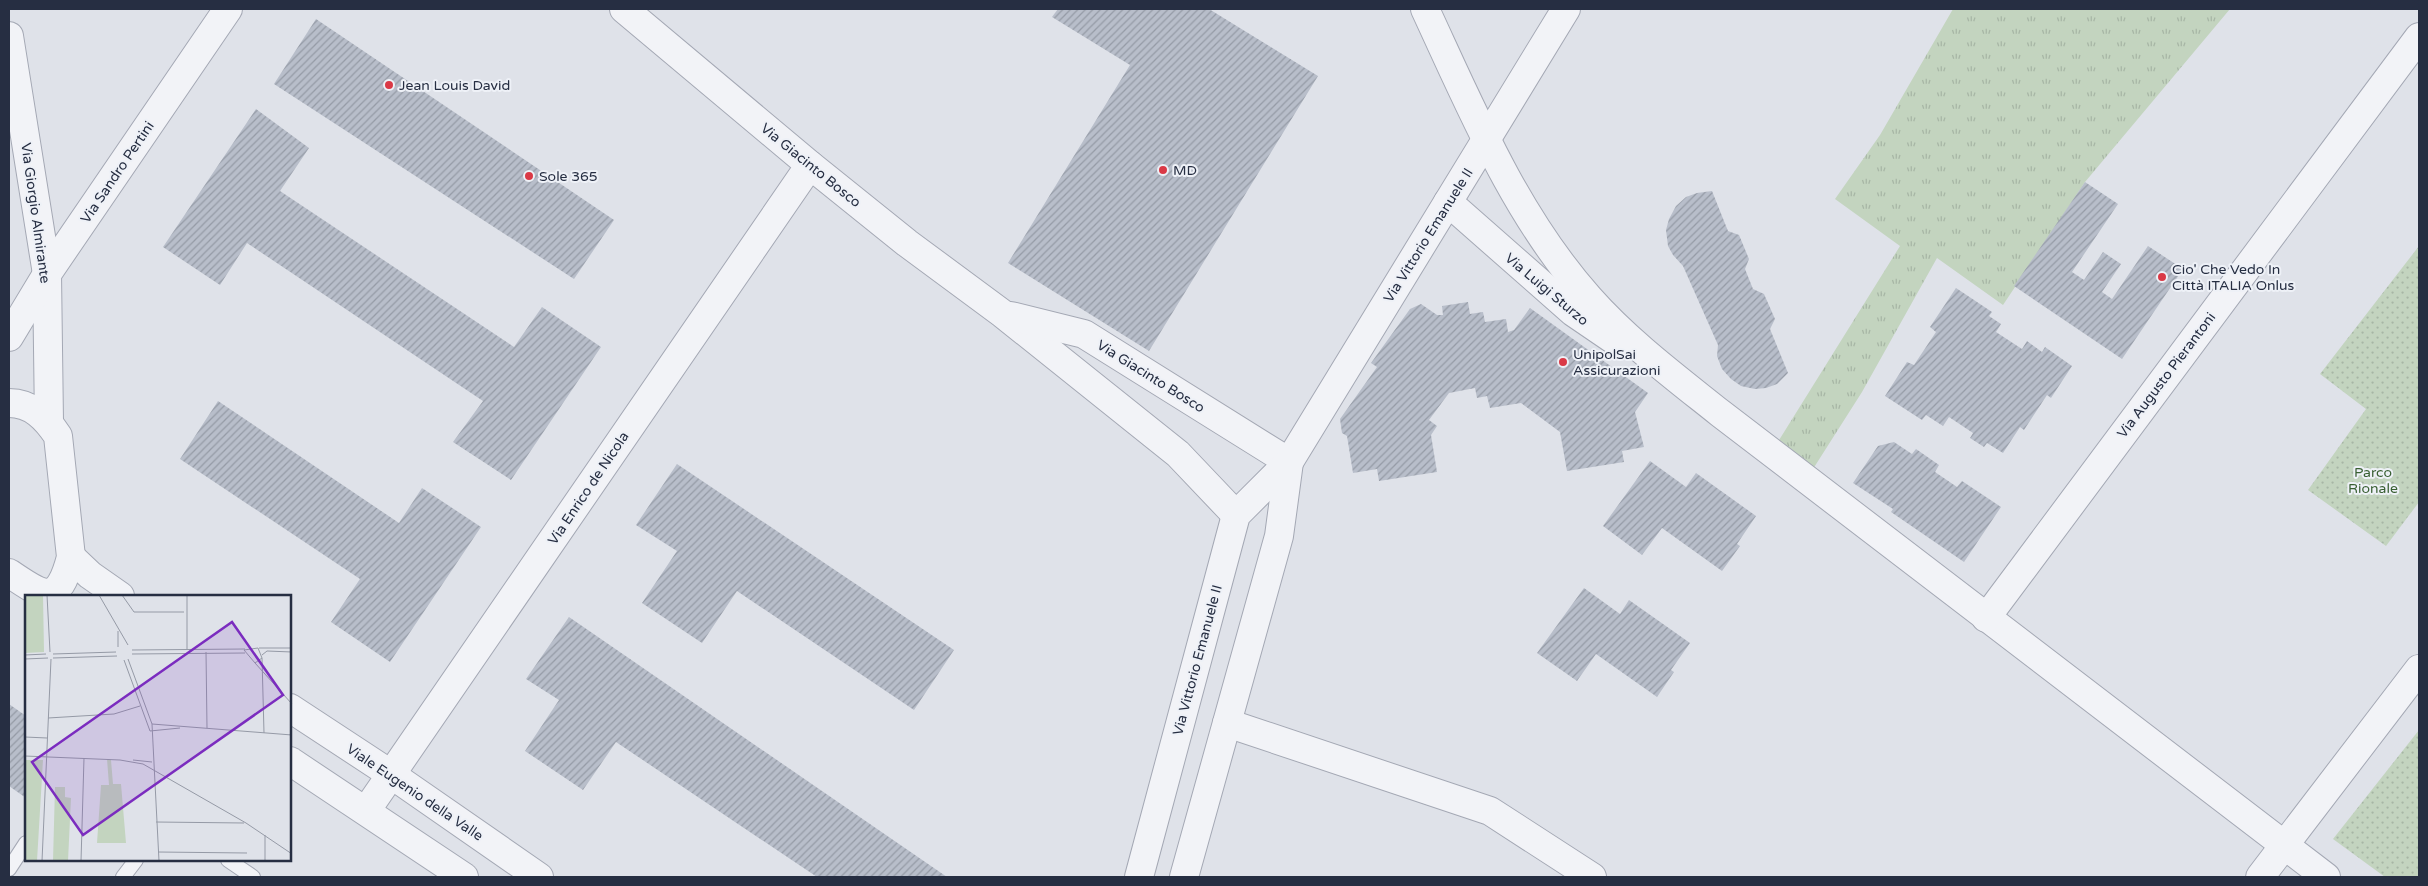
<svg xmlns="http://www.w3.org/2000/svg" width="2428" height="886" font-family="'Varela Round',sans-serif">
<defs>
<pattern id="grass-tufts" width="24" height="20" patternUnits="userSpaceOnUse" patternTransform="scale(1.25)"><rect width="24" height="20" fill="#c3d4bf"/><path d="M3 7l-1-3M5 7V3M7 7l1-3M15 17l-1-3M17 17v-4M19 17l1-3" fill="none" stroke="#a7b6a5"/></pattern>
<pattern id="park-dots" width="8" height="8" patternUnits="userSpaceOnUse" patternTransform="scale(1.25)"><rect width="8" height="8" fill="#c3d4bf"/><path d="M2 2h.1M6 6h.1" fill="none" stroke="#a7b6a5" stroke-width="1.8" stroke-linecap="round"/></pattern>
<pattern id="building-hatch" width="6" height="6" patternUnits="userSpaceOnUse" patternTransform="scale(1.25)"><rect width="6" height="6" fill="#b8beca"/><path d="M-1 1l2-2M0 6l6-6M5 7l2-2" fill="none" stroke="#959ba6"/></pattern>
</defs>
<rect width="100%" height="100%" fill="#dfe2e9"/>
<polygon fill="url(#grass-tufts)" points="1953,9 2230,9 2085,182 2003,305 1937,258 1862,392 1806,480 1771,453 1900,246 1835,199 1880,135"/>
<g fill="url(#park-dots)">
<polygon points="2419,246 2419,502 2386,546 2308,490 2366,409 2320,374"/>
<polygon points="2419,730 2419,877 2385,877 2333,839"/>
</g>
<g fill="url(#building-hatch)">
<polygon points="1058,9 1209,9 1318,76 1149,351 1008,263 1130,65 1052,17"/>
<polygon points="316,19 614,220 574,279 274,84"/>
<polygon points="256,109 309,148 280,191 514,347 542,307 601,347 511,480 453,442 483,401 247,243 220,285 163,247"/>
<polygon points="2085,182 2118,204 2072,272 2084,280 2103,252 2121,264 2102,292 2112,299 2148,246 2183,269 2122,359 2014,286"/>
<polygon points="1712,191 1728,231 1739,235 1749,259 1745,269 1753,289 1764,294 1775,319 1770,329 1788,373 1777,384 1766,388 1755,389 1741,386 1731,379 1722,369 1717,356 1718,345 1683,266 1673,255 1668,246 1666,230 1669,219 1676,206 1686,197 1697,193"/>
<polygon points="1956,288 1992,312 1989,316 2001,324 1996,332 2022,349 2027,341 2042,352 2045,347 2072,366 2051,398 2047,395 2024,430 2020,427 2003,453 1987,443 1984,447 1970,438 1973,433 1949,417 1943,426 1926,415 1922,420 1885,396 1907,362 1914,365 1936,332 1930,327"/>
<polygon points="1468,302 1470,314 1483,312 1485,322 1506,319 1508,332 1514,330 1530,308 1648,393 1635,412 1644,447 1622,451 1624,462 1567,471 1560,432 1521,403 1490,408 1487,396 1477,398 1475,388 1449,393 1429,420 1437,426 1431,435 1437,472 1379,481 1377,469 1353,473 1347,436 1342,433 1340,419 1377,367 1371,363 1410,309 1421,304 1437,315 1443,315 1442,306"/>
<polygon points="218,401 399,523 422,488 481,527 390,662 331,622 360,579 180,459"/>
<polygon points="1894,442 1912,454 1916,449 1939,465 1935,472 1957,487 1962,481 2001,507 1964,562 1891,512 1893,509 1853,483 1878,446"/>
<polygon points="1650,461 1686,487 1696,473 1756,516 1737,544 1740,546 1722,571 1662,528 1642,555 1603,526"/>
<polygon points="677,464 954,650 914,710 737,591 702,643 642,603 677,551 636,525"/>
<polygon points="1584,588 1620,614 1629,600 1690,643 1671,670 1674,672 1657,697 1596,654 1577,681 1537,653"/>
<polygon points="569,617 947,877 817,877 616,742 583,790 525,751 559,700 526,679"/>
<polygon points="9,704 26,716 26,798 9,786"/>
</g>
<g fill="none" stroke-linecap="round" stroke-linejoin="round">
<g stroke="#a4a8b4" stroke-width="16">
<g id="service">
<polyline points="228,860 253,877"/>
<polyline points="9,869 26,843"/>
<polyline points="123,877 136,860"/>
</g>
</g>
<g stroke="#a4a8b4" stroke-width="30">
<g id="minor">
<polyline points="624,9 810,165 907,243 1003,314 1178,454 1236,515"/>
<path d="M1425 9C1471 108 1515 215 1589 298 1627 341 1675 377 1720 413L2326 877"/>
<polyline points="9,36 47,274 49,422"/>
<polyline points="1448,202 1573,312 1617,342"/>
<polyline points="1011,316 1084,334 1289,462 1279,536 1184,877"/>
<polyline points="9,337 47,274 228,9"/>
<path d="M9 403C32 403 46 418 58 436L71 557C58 607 44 597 9 573"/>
<polyline points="71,557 90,575 120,596"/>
<polyline points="1986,618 2419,37"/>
<polyline points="290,708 392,775 539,877"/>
<polyline points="1227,723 1490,811 1592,877"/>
<polyline points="290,761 464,877"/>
<polyline points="366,811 810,165"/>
<polyline points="1139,877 1236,515 1289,462 1566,9"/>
<polyline points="2260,877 2419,669"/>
</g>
</g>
<use href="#service" stroke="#f2f3f7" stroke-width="14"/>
<use href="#minor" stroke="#f2f3f7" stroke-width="28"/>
</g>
<g fill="#da3946" stroke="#eef1f7" stroke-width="2">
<circle cx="389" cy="85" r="5"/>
<circle cx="1163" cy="170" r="5"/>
<circle cx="529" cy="176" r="5"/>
<circle cx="2162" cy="277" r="5"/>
<circle cx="1563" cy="362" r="5"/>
</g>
<g text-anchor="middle" stroke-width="4" stroke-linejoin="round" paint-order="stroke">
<g font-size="14" fill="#262e42" stroke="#eef1f7" text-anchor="start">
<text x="399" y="90">Jean Louis David</text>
<text x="1173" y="175">MD</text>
<text x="539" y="181">Sole 365</text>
<text x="2172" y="274">Cio' Che Vedo In<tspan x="2172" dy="16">Città ITALIA Onlus</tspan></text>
<text x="1573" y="359">UnipolSai<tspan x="1573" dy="16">Assicurazioni</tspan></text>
</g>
<g font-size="14" fill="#262e42" stroke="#eef1f7">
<text transform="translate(811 165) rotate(39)" y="5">Via Giacinto Bosco</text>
<text transform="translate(117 172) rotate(-56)" y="5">Via Sandro Pertini</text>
<text transform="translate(36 213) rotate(82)" y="5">Via Giorgio Almirante</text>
<text transform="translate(1428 235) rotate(-58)" y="5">Via Vittorio Emanuele II</text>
<text transform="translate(1547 289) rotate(40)" y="5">Via Luigi Sturzo</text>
<text transform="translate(2166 375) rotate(-53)" y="5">Via Augusto Pierantoni</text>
<text transform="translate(1151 376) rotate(32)" y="5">Via Giacinto Bosco</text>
<text transform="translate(588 488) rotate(-56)" y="5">Via Enrico de Nicola</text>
<text transform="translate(1197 660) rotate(-75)" y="5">Via Vittorio Emanuele II</text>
<text transform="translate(415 792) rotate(34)" y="5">Viale Eugenio della Valle</text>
</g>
<g font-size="14" fill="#385f32" stroke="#eef1f7">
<text x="2373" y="477">Parco<tspan x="2373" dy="16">Rionale</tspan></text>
</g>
</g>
<g transform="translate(25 595)">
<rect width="266" height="266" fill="#dfe2e9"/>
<path d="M82 164 86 165 88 189H96L101 248H72L76 190H84Z" fill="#c3d4bf"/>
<path d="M0 165H18L12 266H0ZM30 192H40V202L46 203 43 266H28Z" fill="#c3d4bf"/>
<path d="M0 0H18L19 57 0 58Z" fill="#c3d4bf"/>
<path fill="none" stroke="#959aa6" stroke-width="1" d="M22 0 25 57M74 0 103 50M97 0 109 17H159M93 36V52M233 53 237 63 230 68 219 55ZM234 53H267M107 55 220 54M162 55V0M181 57 182 133M28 59 91 57M107 59 220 58M0 60 21 59M237 60 242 56 267 57M28 63 92 61M237 63 239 138M0 64 23 63M103 64 127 129 134 266M99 65 125 136 155 133M230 68 267 109M23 123 89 119 115 111M127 129 267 140M0 142 22 143M0 161 95 165 118 169 221 228 267 259M108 165 127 167M131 227 219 228M240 240V266M133 257 222 258M17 266 26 64M56 266 59 163"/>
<path fill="#7b2cbf" fill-opacity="0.15" stroke="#7b2cbf" stroke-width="2.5" d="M207 27 258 100 58 240 7 167Z"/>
<rect width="266" height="266" fill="none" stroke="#262e42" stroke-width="2.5"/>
</g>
<rect width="2428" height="886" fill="none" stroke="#262e42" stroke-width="20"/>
</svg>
